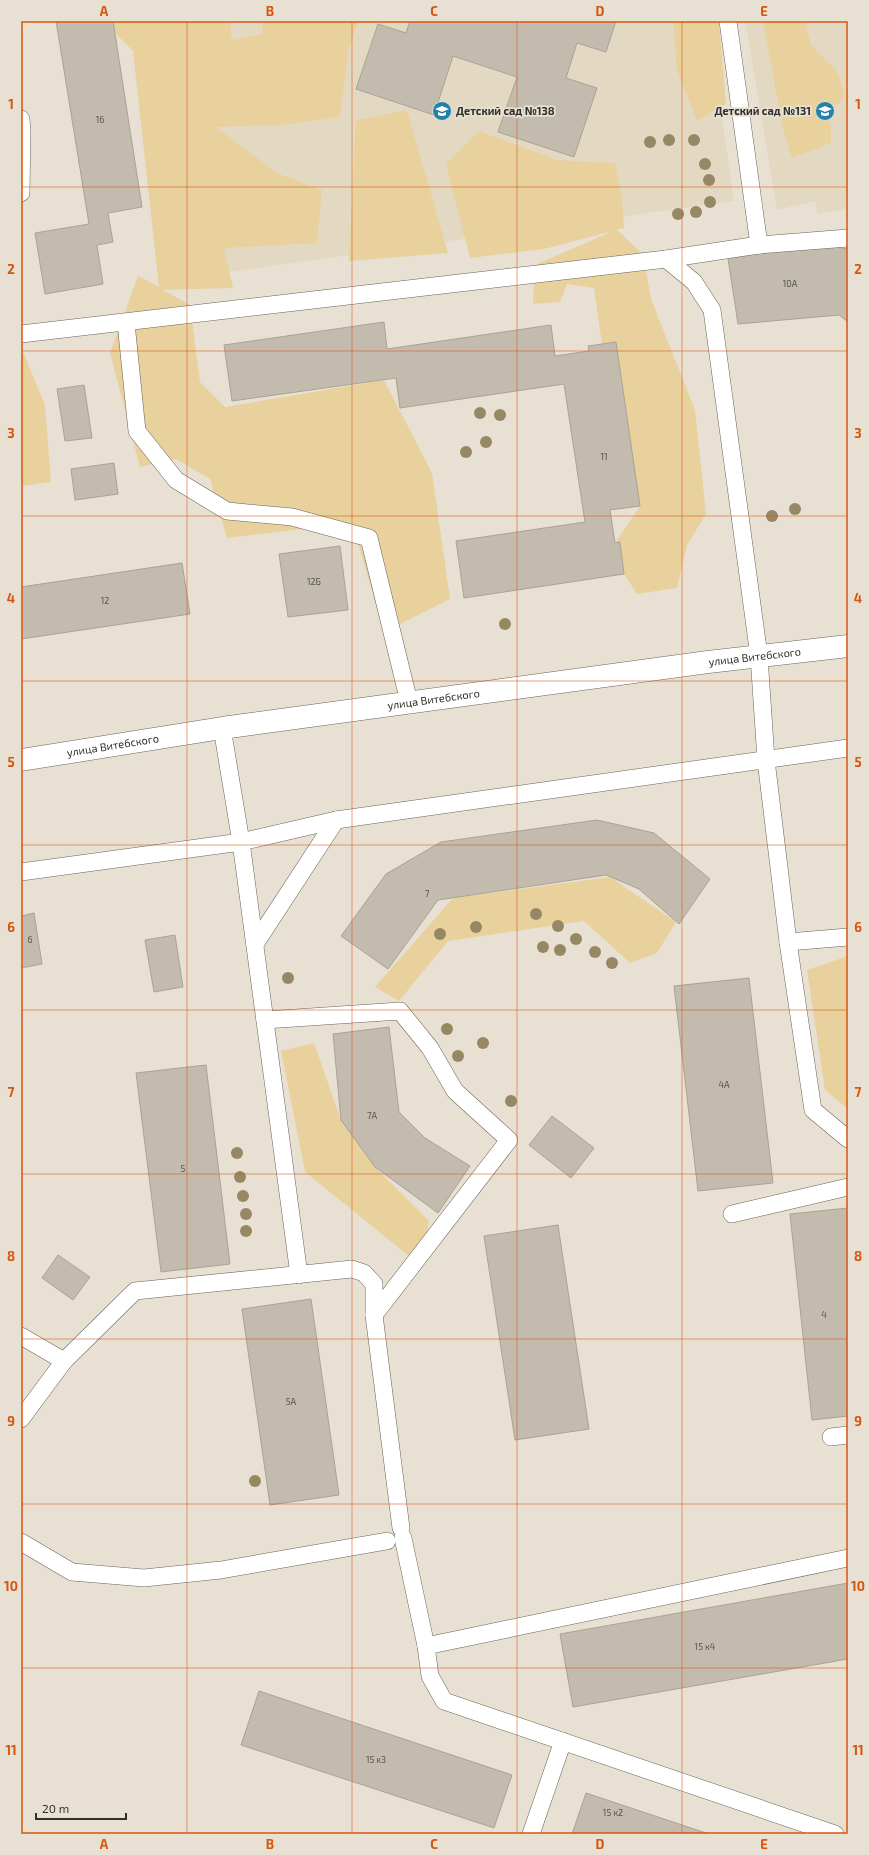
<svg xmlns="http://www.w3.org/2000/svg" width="869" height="1855" font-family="'Exo 2',sans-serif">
<rect width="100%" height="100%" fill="#e8e1d3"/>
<g fill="#e3d9c3">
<polygon points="150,21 709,21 734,201 186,278"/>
<polygon points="745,21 848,21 848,209 817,214 815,201 777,210"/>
</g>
<g fill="#e9d19d">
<polygon points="113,21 230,21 232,40 262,34 263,21 358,21 349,48 340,117 282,125 216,127 277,173 322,190 317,243 224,248 233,288 163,290 190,305 200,382 225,407 384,380 432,473 450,599 384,632 352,523 227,538 210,479 176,459 140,467 110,353 138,276 159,287 133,51 114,32"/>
<polygon points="673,21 719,21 726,104 697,121 677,70"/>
<polygon points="763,21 805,21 811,45 837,71 845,97 830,111 831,143 792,158 782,125"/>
<polygon points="407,110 448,253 349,261 356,120"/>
<polygon points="479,131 557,160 615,163 622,198 624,228 617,230 643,254 651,299 695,410 706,514 687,545 677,588 637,594 624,574 615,543 640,506 602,344 594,288 567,284 560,302 533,304 535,265 613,231 544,249 470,258 446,164"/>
<polygon points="24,354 45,405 51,482 21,486 21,355"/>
<polygon points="610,877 676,922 657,953 630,963 584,921 448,941 399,1001 375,987 453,898"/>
<polygon points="848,956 848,1109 825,1090 807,970"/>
<polygon points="314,1043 341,1120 375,1167 429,1221 427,1234 409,1256 305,1172 281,1051"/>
</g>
<g fill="#c3bcae" stroke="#a9a395">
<polygon points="56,21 113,21 142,207 108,213 113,242 97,245 103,284 45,294 35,233 89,224"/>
<polygon points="410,21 616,21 606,52 577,43 566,78 597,88 574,157 498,132 517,77 453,56 434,115 356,89 378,24 406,33"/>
<polygon points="827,246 848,249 848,322 839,315 738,324 727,252"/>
<polygon points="384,322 387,349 551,325 555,356 589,351 588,346 616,342 640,506 610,510 615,543 620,542 624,574 464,598 456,541 585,522 564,384 400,408 396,378 232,401 224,345"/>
<polygon points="84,385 92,438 65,441 57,389"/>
<polygon points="114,463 118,494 75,500 71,469"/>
<polygon points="340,546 348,610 288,617 279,554"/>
<polygon points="182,563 190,614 21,639 21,587"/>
<polygon points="597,820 654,833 710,879 679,924 639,889 606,875 438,900 388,969 341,936 386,874 441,842"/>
<polygon points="34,913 42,964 21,968 21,916"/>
<polygon points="175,935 183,987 154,992 145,940"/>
<polygon points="749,978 773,1183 698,1191 674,986"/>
<polygon points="389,1027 399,1112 425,1138 470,1166 438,1213 375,1167 341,1120 333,1034"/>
<polygon points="206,1065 230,1264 161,1272 136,1073"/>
<polygon points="552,1116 594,1148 571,1178 529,1145"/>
<polygon points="848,1208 848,1416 812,1420 790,1214"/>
<polygon points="558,1225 589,1429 515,1440 484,1236"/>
<polygon points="58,1255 90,1277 73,1300 42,1278"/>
<polygon points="311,1299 339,1495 270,1505 242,1309"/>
<polygon points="848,1583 848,1659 573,1707 560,1634"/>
<polygon points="259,1691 512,1775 494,1828 241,1745"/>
<polygon points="586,1793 709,1834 572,1834"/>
</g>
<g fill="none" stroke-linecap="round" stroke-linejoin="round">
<g stroke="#696357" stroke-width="18">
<g id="lane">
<polyline points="21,119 22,131 21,193"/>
<polyline points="759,245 848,238"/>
<polyline points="666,259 694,282 712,310 759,656 766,760 788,942 813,1110 848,1139"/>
<polyline points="126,323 137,431 176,480 227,511 292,517 369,538 409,702"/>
<polyline points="21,334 666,259 759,245 728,21"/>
<polyline points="21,872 241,842 222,728"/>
<polyline points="788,942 848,937"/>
<polyline points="255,944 336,820"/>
<polyline points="265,1020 400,1011 430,1048 455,1091 509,1140 374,1315"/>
<polyline points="732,1214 848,1187"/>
<polyline points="299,1275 241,842 336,820 848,748"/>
<polyline points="21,1336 64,1361 21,1419"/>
<polyline points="64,1361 135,1291 352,1269 364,1273 374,1284 374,1315 401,1528"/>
<polyline points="831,1437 848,1435"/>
<polyline points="403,1538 426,1646 430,1676 444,1701 835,1834"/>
<polyline points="21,1542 72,1572 144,1578 221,1570 387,1541"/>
<polyline points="426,1646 848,1558"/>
<polyline points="531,1834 563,1741"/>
</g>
</g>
<g stroke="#696357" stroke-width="23">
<g id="secondary">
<path id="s1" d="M21 760 222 728 708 662 848 646"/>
</g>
</g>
<use href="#lane" stroke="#fff" stroke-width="17"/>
<use href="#secondary" stroke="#fff" stroke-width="22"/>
</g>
<g fill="#978865">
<circle cx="669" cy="140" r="6"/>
<circle cx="694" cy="140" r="6"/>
<circle cx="650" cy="142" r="6"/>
<circle cx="705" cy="164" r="6"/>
<circle cx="709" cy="180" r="6"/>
<circle cx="710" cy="202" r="6"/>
<circle cx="696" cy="212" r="6"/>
<circle cx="678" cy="214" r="6"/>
<circle cx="480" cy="413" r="6"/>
<circle cx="500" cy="415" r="6"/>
<circle cx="486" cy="442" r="6"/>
<circle cx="466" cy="452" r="6"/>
<circle cx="795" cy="509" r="6"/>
<circle cx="772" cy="516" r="6"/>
<circle cx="505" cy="624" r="6"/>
<circle cx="536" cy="914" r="6"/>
<circle cx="558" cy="926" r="6"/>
<circle cx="476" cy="927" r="6"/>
<circle cx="440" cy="934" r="6"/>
<circle cx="576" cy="939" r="6"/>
<circle cx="543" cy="947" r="6"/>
<circle cx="560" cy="950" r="6"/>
<circle cx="595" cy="952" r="6"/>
<circle cx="612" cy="963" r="6"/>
<circle cx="288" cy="978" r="6"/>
<circle cx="447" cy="1029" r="6"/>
<circle cx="483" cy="1043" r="6"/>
<circle cx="458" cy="1056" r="6"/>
<circle cx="511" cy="1101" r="6"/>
<circle cx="237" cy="1153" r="6"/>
<circle cx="240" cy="1177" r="6"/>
<circle cx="243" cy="1196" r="6"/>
<circle cx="246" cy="1214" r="6"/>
<circle cx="246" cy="1231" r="6"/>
<circle cx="255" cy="1481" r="6"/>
</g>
<path fill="none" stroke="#d6550f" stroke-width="1" stroke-opacity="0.55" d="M187 21V1834M352 21V1834M517 21V1834M682 21V1834M21 187H848M21 351H848M21 516H848M21 681H848M21 845H848M21 1010H848M21 1174H848M21 1339H848M21 1504H848M21 1668H848"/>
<defs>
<g id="school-disc" transform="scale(1)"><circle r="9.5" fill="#2381ae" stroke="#e8e1d3"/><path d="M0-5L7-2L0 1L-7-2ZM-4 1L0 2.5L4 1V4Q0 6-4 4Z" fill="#fff"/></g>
</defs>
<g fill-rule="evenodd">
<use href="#school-disc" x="442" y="111"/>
<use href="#school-disc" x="825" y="111"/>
</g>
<g text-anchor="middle" stroke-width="3.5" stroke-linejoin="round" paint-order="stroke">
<g font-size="9" fill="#56524b">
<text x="100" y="123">16</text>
<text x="790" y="287">10А</text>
<text x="604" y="460">11</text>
<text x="314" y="585">12Б</text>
<text x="105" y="604">12</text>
<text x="427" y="897">7</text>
<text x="30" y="943">6</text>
<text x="724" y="1088">4А</text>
<text x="372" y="1119">7А</text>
<text x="183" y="1172">5</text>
<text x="824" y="1318">4</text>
<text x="291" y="1405">5А</text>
<text x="705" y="1650">15 к4</text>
<text x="376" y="1763">15 к3</text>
<text x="613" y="1816">15 к2</text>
</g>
<g font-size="11" font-weight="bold" fill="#322f2a" stroke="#e8e1d3" text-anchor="start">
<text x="456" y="115">Детский сад №138</text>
<text x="811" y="115" text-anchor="end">Детский сад №131</text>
</g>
<g font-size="11" fill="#322f2a" stroke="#e8e1d3">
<text dy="4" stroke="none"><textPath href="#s1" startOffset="741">улица Витебского</textPath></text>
<text dy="4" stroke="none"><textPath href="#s1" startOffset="417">улица Витебского</textPath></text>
<text dy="4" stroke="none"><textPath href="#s1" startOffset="93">улица Витебского</textPath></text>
</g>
</g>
<rect width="869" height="1855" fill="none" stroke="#e8e1d3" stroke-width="44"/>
<path d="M36 1813v6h90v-6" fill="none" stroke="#322f2a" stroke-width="2"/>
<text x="42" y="1813" font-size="12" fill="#322f2a" stroke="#e8e1d3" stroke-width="3" paint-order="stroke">20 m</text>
<rect x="22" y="22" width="825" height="1811" fill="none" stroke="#d6550f" stroke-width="1.5"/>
<g font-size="13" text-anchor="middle" font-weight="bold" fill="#d6550f">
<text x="104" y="16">A</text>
<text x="270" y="16">B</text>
<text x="434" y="16">C</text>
<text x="600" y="16">D</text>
<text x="764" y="16">E</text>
<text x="11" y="109">1</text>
<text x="858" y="109">1</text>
<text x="11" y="274">2</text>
<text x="858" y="274">2</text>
<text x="11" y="438">3</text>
<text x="858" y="438">3</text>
<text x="11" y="603">4</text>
<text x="858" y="603">4</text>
<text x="11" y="767">5</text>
<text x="858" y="767">5</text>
<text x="11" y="932">6</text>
<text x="858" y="932">6</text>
<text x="11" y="1097">7</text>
<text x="858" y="1097">7</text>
<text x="11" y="1261">8</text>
<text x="858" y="1261">8</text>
<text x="11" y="1426">9</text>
<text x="858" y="1426">9</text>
<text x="11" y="1591">10</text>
<text x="858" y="1591">10</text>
<text x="11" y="1755">11</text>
<text x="858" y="1755">11</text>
<text x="104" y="1849">A</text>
<text x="270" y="1849">B</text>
<text x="434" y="1849">C</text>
<text x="600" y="1849">D</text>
<text x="764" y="1849">E</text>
</g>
</svg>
